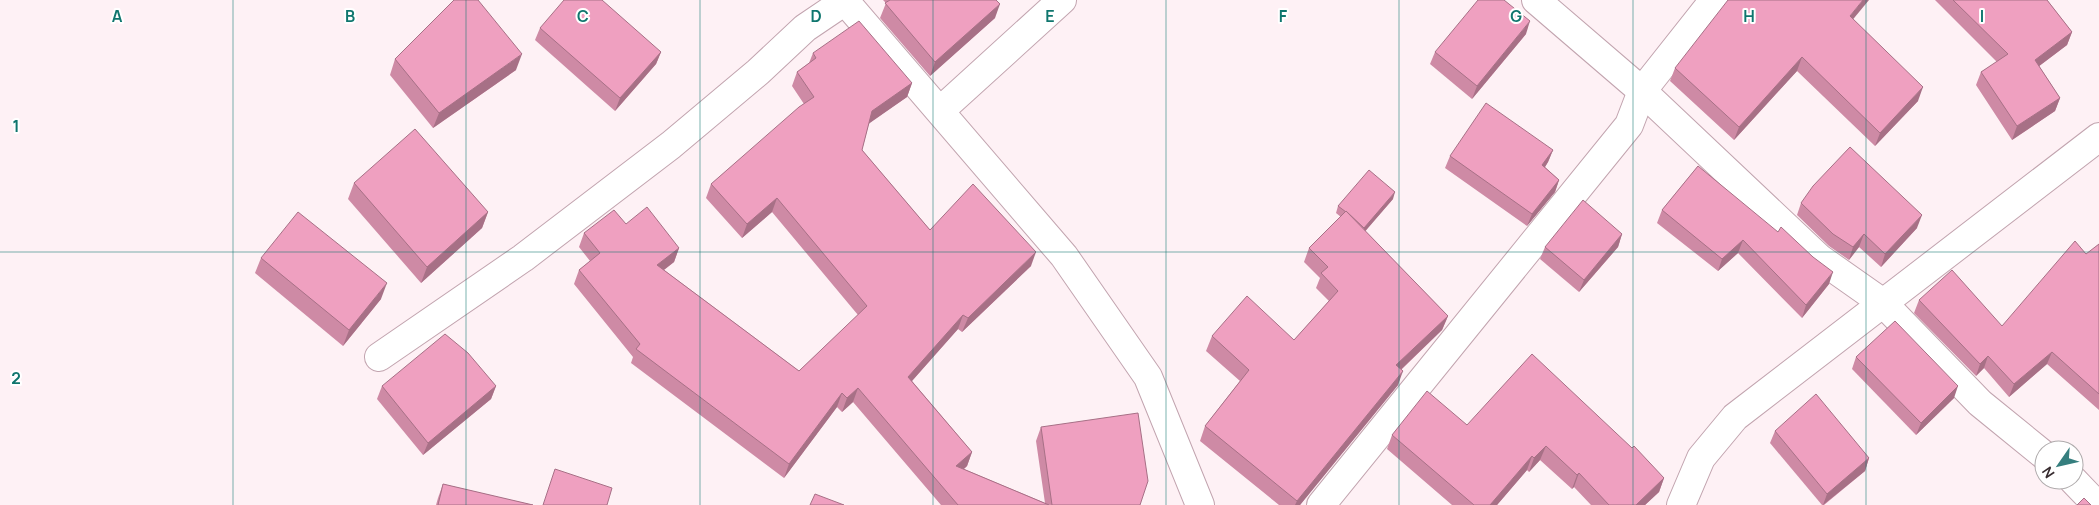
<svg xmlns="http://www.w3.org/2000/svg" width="2099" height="505" font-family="Manrope,sans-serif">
<rect width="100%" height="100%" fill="#fef1f5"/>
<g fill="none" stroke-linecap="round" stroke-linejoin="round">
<g stroke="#c2a4af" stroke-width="30">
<g id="minor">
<polyline points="844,0 1064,256 1148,377 1200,505"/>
<polyline points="1536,0 1642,91 1819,258 1883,303 1980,403 2044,455"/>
<polyline points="941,110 1062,0"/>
<polyline points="379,357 523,258 671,145 758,72 805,28 845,1"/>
<polyline points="2073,480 2097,505"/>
<polyline points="1321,505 1629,125 1642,91 1714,0"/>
<polyline points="1681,505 1701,458 1735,417 2099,137"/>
</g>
</g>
<use href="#minor" stroke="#fff" stroke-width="28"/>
</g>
<g fill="#ce8aa5">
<polygon points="883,0 996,0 995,18 930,76 880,18 886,3"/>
<polygon points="1935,0 2047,0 2072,32 2067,45 2039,66 2060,98 2055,111 2012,140 1976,85 1981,72 1997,62"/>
<polygon points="1853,19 1918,101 1875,146 1797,71 1734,140 1670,81 1675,68"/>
<polygon points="540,28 661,52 656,64 615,111 535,40"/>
<polygon points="1526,34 1472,99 1430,64 1435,52"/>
<polygon points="813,53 912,83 907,97 869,123 862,150 930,230 1031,266 962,332 958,329 912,381 972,452 967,466 964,469 1045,503 1036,441 1041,427 1140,505 941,505 853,402 842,412 837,407 784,478 631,363 633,357 574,284 579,270 590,261 579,247 584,233 626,224 679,248 674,262 664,270 799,371 858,315 772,212 742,238 706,198 711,184 804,104 792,86 797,72 809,63"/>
<polygon points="395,59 516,70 433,128 390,75"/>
<polygon points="1553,150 1548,162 1545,167 1559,180 1555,192 1527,226 1445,168 1450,156"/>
<polygon points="1698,166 1829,284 1802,318 1738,253 1718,271 1657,223 1662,210"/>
<polygon points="354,183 488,212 482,228 421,283 348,199"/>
<polygon points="1393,199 1365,231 1448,316 1442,330 1402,369 1398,385 1300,505 1279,505 1200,441 1205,426 1240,381 1206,351 1212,336 1294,340 1329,301 1316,288 1320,278 1304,262 1309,248 1341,217 1336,213 1338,206"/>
<polygon points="1801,203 1917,228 1881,267 1859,247 1849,260 1829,246 1797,215"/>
<polygon points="1622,234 1618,247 1579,292 1540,259 1545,247"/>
<polygon points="2099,244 2099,410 2047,364 2009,397 1984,368 1976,376 1914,313 1919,300 2002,326"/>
<polygon points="261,258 381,299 343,346 255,273"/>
<polygon points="1856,357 1954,398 1916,435 1852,369"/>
<polygon points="382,386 496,386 491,399 423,455 377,399"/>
<polygon points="1467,425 1664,478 1659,492 1645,505 1591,505 1574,487 1572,489 1540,460 1529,472 1527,470 1497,505 1452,505 1387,449 1392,435"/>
<polygon points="1775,431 1869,458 1865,471 1824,505 1822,505 1770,443"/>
<polygon points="443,484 533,505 436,505 438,498"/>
</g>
<g fill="#a77086">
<polygon points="1863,0 1869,0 1845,29 1850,16"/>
<polygon points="1000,4 995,18 930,76 935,62"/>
<polygon points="1530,21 1526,34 1472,99 1477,86"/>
<polygon points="2072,32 2067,45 2030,73 2035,60"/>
<polygon points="661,52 656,64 615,111 620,98"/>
<polygon points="522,54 516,70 433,128 439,113"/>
<polygon points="1802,57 1797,71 1734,140 1739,127"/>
<polygon points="912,83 907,97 867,125 872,111"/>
<polygon points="1923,87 1918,101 1875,146 1880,133"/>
<polygon points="2060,98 2055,111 2012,140 2017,126"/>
<polygon points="1553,150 1548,162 1538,178 1542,165"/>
<polygon points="1559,180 1555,192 1527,226 1532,214"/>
<polygon points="1395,192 1393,199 1362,235 1364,228"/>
<polygon points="777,198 772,212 742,238 747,224"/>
<polygon points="488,212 482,228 421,283 427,267"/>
<polygon points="1922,215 1917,228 1881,267 1885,254"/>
<polygon points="1622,234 1618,247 1579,292 1584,280"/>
<polygon points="1864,234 1859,247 1849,260 1853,247"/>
<polygon points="1743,240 1738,253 1718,271 1722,259"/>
<polygon points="679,248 674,262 652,279 657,265"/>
<polygon points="1036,252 1031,266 962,332 968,318"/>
<polygon points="1833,272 1829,284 1802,318 1806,305"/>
<polygon points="387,283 381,299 343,346 349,330"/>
<polygon points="963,315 958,329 903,391 908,377"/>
<polygon points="1448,316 1442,330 1391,379 1396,365"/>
<polygon points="2052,352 2047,364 2009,397 2014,384"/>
<polygon points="1988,356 1984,368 1976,376 1980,364"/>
<polygon points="1403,371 1398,385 1300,505 1295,505 1297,501"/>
<polygon points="496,386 491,399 423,455 428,443"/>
<polygon points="1958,386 1954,398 1916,435 1921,423"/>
<polygon points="858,388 853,402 842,412 847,398"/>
<polygon points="842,393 837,407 784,478 789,464"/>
<polygon points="1546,446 1540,460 1529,472 1534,458"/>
<polygon points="972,452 967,466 951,480 956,466"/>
<polygon points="1532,456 1527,470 1497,505 1490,505"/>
<polygon points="1869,458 1865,471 1823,505 1827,494"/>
<polygon points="1579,473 1574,487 1572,489 1577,475"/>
<polygon points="1664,478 1659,492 1645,505 1636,505"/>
</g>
<g fill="#efa0c0" stroke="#a77086">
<polygon points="454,0 478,0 522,54 439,113 395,59"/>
<polygon points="564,0 602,0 661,52 620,98 540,28"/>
<polygon points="890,0 996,0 1000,4 935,62 885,3"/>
<polygon points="1478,0 1504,0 1530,21 1477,86 1435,52"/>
<polygon points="1728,0 1863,0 1850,16 1923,87 1880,133 1802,57 1739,127 1675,68"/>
<polygon points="1953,0 2047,0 2072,32 2035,60 2060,98 2017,126 1981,72 2008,54"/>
<polygon points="859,21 912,83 872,111 862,150 930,230 973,184 1036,252 968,318 963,315 908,377 972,452 956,466 1049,505 958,505 858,388 847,398 842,393 789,464 636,349 640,344 579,270 600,253 584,233 614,210 626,224 647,207 679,248 657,265 799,371 867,306 777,198 747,224 711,184 799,107 814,97 797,72 816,58 813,53"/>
<polygon points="1486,103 1553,150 1542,165 1559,180 1532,214 1450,156"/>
<polygon points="415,129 488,212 427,267 354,183"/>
<polygon points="1850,147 1922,215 1885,254 1864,234 1853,247 1833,234 1801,203 1813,186"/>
<polygon points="1698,166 1778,232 1781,227 1813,257 1833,272 1806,305 1743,240 1722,259 1662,210"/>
<polygon points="1369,170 1395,192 1364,228 1346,211 1346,212 1338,206"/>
<polygon points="1583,200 1622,234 1584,280 1545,247"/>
<polygon points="1346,211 1448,316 1396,365 1403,371 1297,501 1205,426 1249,370 1212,336 1247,296 1294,340 1338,291 1321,273 1328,267 1309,248"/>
<polygon points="298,212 387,283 349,330 261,258"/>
<polygon points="2075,241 2086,254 2099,244 2099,394 2052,352 2014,384 1988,356 1980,364 1919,300 1952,270 2002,326"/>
<polygon points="1895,321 1958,386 1921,423 1856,357"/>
<polygon points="445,334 468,353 496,386 428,443 382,386"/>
<polygon points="1532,354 1632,448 1634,446 1664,478 1636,505 1609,505 1579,473 1577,475 1546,446 1534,458 1532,456 1490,505 1474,505 1392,435 1427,391 1467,425"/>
<polygon points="1816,394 1869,458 1827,494 1775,431"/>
<polygon points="1138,413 1148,481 1140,505 1052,505 1041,427"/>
<polygon points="555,469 612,488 607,505 543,505"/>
<polygon points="443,484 533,505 438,505"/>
<polygon points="815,494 844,505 810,505"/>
<polygon points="2084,498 2091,505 2077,505"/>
</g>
<path fill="none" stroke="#0f766e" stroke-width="1" stroke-opacity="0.55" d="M233 0V505M466 0V505M700 0V505M933 0V505M1166 0V505M1399 0V505M1633 0V505M1866 0V505M0 252H2099"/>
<g font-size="16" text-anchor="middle" font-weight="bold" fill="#0f766e" stroke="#fff" stroke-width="4" stroke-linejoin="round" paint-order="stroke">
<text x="117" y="22">A</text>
<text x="350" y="22">B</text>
<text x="583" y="22">C</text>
<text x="816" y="22">D</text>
<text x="1050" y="22">E</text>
<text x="1283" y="22">F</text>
<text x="1516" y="22">G</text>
<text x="1749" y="22">H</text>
<text x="1982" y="22">I</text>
<text x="16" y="132">1</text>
<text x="16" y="384">2</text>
</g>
<g transform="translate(2059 465) rotate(236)"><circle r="24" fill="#ffffff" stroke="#afabac"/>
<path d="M0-4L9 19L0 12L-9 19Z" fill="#357e7e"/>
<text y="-8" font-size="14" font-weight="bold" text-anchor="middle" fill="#382c30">N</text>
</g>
</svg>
